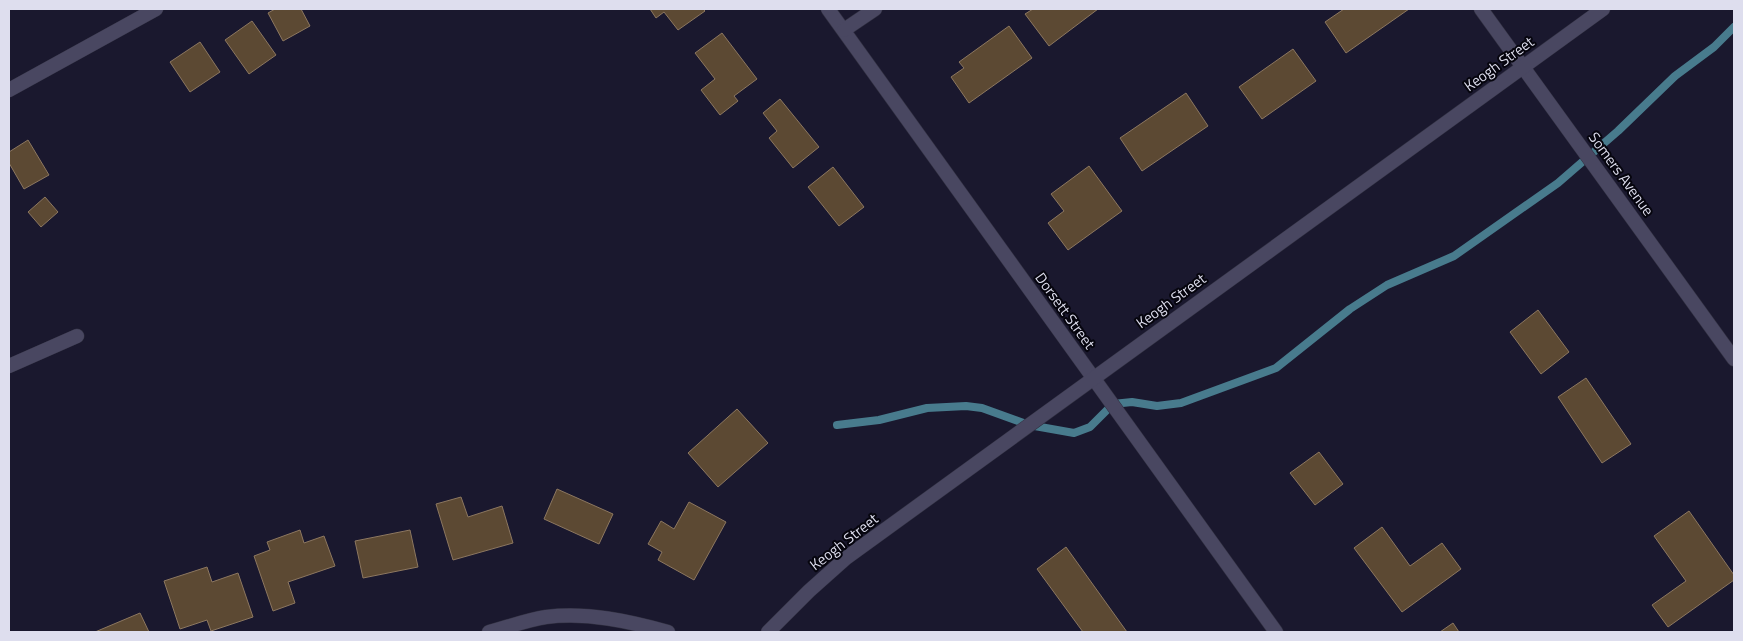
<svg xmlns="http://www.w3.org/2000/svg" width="1743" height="641" font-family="'Titillium Web',sans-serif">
<rect width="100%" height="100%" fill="#1a182e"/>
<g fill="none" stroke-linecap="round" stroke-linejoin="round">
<polyline stroke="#487b8d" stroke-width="8" points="837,425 879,420 927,408 966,406 982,408 1029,425 1074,433 1090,427 1113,404 1132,402 1157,406 1181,403 1276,368 1350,309 1387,285 1454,256 1558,183 1618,131 1675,76 1714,47 1734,27"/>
</g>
<g fill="#5c4933" stroke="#8c7760">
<polygon points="275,9 301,9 310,26 283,41 268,13"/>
<polygon points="650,9 703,9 705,11 678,30 664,12 656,18"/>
<polygon points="1033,9 1098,9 1049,46 1025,14"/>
<polygon points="1344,9 1409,9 1346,53 1325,22"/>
<polygon points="252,21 276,55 249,74 225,40"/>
<polygon points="1009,26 1032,58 969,103 951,77 964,68 959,62"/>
<polygon points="722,33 757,79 734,96 738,101 720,115 701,90 715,79 695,53"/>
<polygon points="200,42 220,72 190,92 170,62"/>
<polygon points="1293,49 1316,81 1262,119 1239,87"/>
<polygon points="1186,93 1208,126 1142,171 1120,138"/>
<polygon points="780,99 819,147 793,168 769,138 777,131 763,113"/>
<polygon points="28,140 49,175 24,189 9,163 9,152"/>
<polygon points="1089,166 1122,211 1068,250 1048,223 1064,211 1051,194"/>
<polygon points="833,167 864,207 839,226 808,187"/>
<polygon points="45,197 58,212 41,227 28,212"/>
<polygon points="1538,310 1569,352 1541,374 1510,332"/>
<polygon points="1586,378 1631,444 1602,463 1558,397"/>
<polygon points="737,409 768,443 718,487 688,453"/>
<polygon points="1319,452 1343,484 1315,505 1290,473"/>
<polygon points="557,489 613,514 599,544 544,519"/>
<polygon points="461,497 468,517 502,506 513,543 453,560 436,504"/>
<polygon points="689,502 726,522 694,580 658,560 662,552 648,544 661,521 674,529"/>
<polygon points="1689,511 1734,575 1734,580 1668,627 1652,605 1686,581 1654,536"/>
<polygon points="1382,527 1410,566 1442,543 1461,569 1402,612 1354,548"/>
<polygon points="300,530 304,543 324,536 335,566 288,582 295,603 273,611 254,556 270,550 267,542"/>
<polygon points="410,530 418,567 363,578 355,541"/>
<polygon points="1066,547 1127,632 1083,632 1037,569"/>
<polygon points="207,567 212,582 238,573 253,617 211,631 207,620 180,629 164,581"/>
<polygon points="140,613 149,632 95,632"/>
<polygon points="1453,623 1459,632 1440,632"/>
</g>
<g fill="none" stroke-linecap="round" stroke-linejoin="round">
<g stroke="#313041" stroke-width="15">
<g id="minor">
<polyline points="828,9 1276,632"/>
<polyline points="1481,9 1734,359"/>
<polyline points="844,30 875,9"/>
<polyline points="9,90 156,9"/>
<polyline points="9,366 77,336"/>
<path d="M489 632C508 627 527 620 546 617 588 612 628 621 668 632"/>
<polyline points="768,632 809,591 846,558 1603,9"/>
</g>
</g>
<use href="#minor" stroke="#494761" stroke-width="14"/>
</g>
<g text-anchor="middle" stroke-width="4" stroke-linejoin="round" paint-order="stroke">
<g font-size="15" fill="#dedeee" stroke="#06050e">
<text transform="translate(1499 64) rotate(-36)" y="5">Keogh Street</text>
<text transform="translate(1621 174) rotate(54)" y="5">Somers Avenue</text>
<text transform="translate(1171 301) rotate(-36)" y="5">Keogh Street</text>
<text transform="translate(1065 311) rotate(54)" y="5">Dorsett Street</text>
<text transform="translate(844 542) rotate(-38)" y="5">Keogh Street</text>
</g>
</g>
<rect width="1743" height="641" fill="none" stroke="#dedeee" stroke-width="20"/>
</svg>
